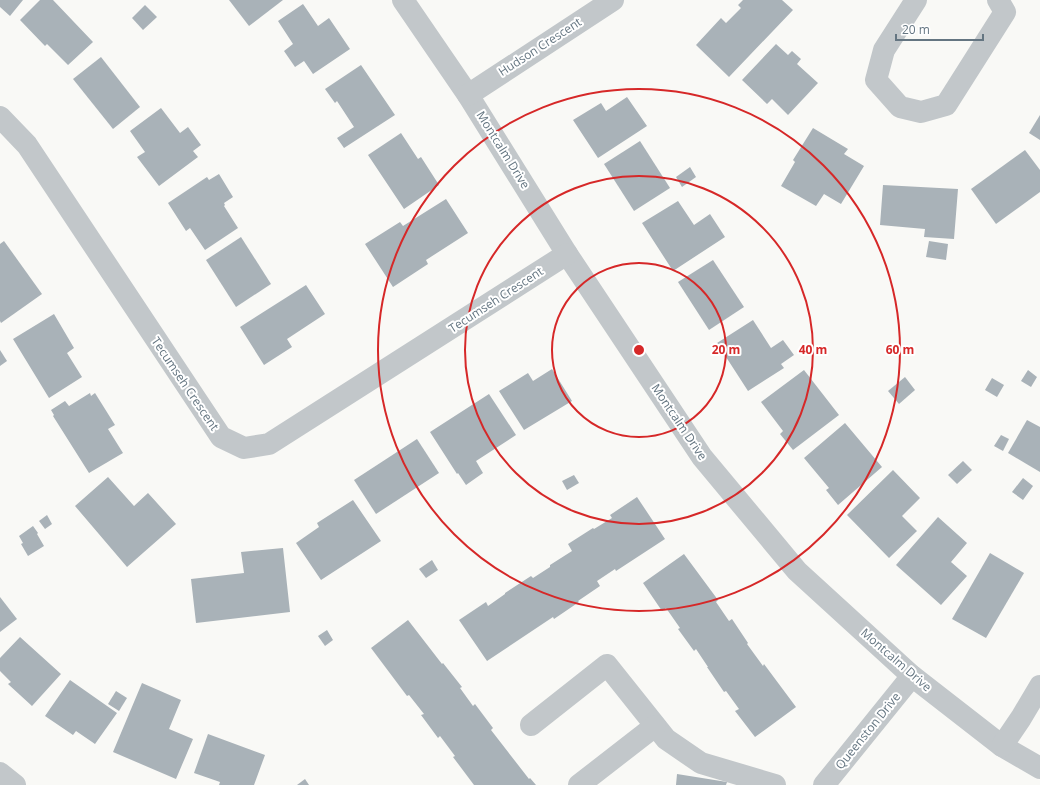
<svg xmlns="http://www.w3.org/2000/svg" width="1040" height="785" font-family="'Open Sans',sans-serif">
<rect width="100%" height="100%" fill="#f9f9f6"/>
<g fill="#a9b2b8">
<polygon points="0,0 23,0 10,16 0,7"/>
<polygon points="40,0 53,0 93,42 68,65 47,44 45,46 20,20"/>
<polygon points="229,0 283,0 249,26"/>
<polygon points="743,0 782,0 793,10 729,77 696,45 721,18 726,23 741,8 738,5"/>
<polygon points="303,4 318,26 329,18 350,49 313,74 304,61 295,67 284,51 293,44 278,21"/>
<polygon points="145,5 157,17 143,30 132,18"/>
<polygon points="776,44 788,55 792,51 801,59 797,64 818,83 788,115 772,99 767,104 742,80"/>
<polygon points="101,57 140,107 113,129 73,79"/>
<polygon points="361,65 395,115 344,148 337,138 354,127 337,101 335,103 325,89"/>
<polygon points="627,97 647,126 598,158 573,120 601,103 606,111"/>
<polygon points="161,108 180,133 188,127 201,145 193,151 198,157 159,186 137,157 145,152 130,131"/>
<polygon points="1040,115 1040,140 1029,133"/>
<polygon points="813,128 848,149 844,154 864,166 841,204 824,194 816,206 781,186 795,162 793,160"/>
<polygon points="401,133 418,159 421,157 439,185 404,209 368,155"/>
<polygon points="640,141 670,188 634,211 604,164"/>
<polygon points="1025,150 1040,170 1040,192 996,224 971,189"/>
<polygon points="690,167 696,177 682,187 676,177"/>
<polygon points="219,174 233,197 224,203 225,205 224,206 238,228 205,250 190,228 186,231 168,203 207,177 209,180"/>
<polygon points="883,185 958,189 954,239 924,237 925,229 880,225"/>
<polygon points="446,199 468,233 426,260 428,264 393,287 365,244 400,222 403,226"/>
<polygon points="678,201 694,225 710,214 725,237 673,271 642,223"/>
<polygon points="241,237 271,284 236,307 206,260"/>
<polygon points="4,241 42,294 1,323 0,321 0,244"/>
<polygon points="929,241 948,244 946,260 926,257"/>
<polygon points="713,260 744,307 709,330 678,282"/>
<polygon points="306,285 325,314 287,339 292,347 264,365 240,327"/>
<polygon points="54,314 74,348 67,353 82,377 49,398 13,339"/>
<polygon points="753,320 771,348 783,340 794,355 781,364 784,368 748,391 717,343"/>
<polygon points="0,350 7,361 0,366"/>
<polygon points="552,369 572,401 524,430 499,391 528,373 533,381"/>
<polygon points="804,370 839,415 793,450 780,434 783,431 761,402"/>
<polygon points="1028,370 1037,377 1031,387 1021,381"/>
<polygon points="905,377 915,390 899,404 888,391"/>
<polygon points="992,378 1004,385 997,397 985,390"/>
<polygon points="90,393 91,396 95,393 115,425 108,429 123,453 89,473 53,416 54,415 51,410 65,401 69,406"/>
<polygon points="489,394 516,435 476,461 483,473 466,485 458,473 457,474 430,432"/>
<polygon points="1027,420 1040,427 1040,472 1008,453"/>
<polygon points="845,423 882,467 838,505 826,490 829,488 804,458"/>
<polygon points="1001,435 1009,439 1003,451 994,446"/>
<polygon points="417,439 439,473 376,514 354,480"/>
<polygon points="963,461 972,470 957,484 948,475"/>
<polygon points="893,470 920,498 902,516 917,531 889,558 847,515"/>
<polygon points="574,475 579,483 567,490 562,481"/>
<polygon points="108,477 134,506 148,493 176,524 127,567 75,506"/>
<polygon points="1023,478 1033,486 1023,500 1012,492"/>
<polygon points="637,497 665,539 616,571 615,569 597,581 600,586 578,601 579,602 554,619 553,617 487,661 459,620 486,602 488,606 505,594 505,593 531,576 533,578 550,567 550,565 572,551 568,544 593,528 594,529 612,518 610,515"/>
<polygon points="353,500 381,541 321,580 296,543 319,527 317,523"/>
<polygon points="47,515 52,524 45,529 39,521"/>
<polygon points="938,517 967,543 951,562 967,576 941,605 896,565"/>
<polygon points="33,526 38,533 37,534 44,546 28,556 21,544 23,543 19,536"/>
<polygon points="283,548 290,612 196,623 191,579 244,573 241,552"/>
<polygon points="990,553 1024,573 986,638 952,619"/>
<polygon points="684,554 718,600 716,602 729,621 732,619 748,643 747,644 763,666 764,664 796,707 755,737 735,711 739,709 726,691 724,692 707,667 708,667 696,649 694,651 678,629 680,628 666,608 662,611 643,583"/>
<polygon points="432,560 438,570 426,578 419,569"/>
<polygon points="0,597 17,619 0,632"/>
<polygon points="408,620 442,664 443,663 462,687 460,688 473,706 475,704 493,728 491,730 529,779 530,778 536,785 474,785 453,757 455,756 440,736 438,738 421,715 424,714 409,695 407,696 371,648"/>
<polygon points="327,630 333,640 325,646 318,636"/>
<polygon points="20,637 61,674 32,706 8,684 11,682 0,671 0,658"/>
<polygon points="70,680 117,713 95,744 76,731 73,735 45,716"/>
<polygon points="142,683 181,700 169,729 193,739 176,779 113,752"/>
<polygon points="116,691 127,698 119,711 108,704"/>
<polygon points="208,734 265,755 254,785 219,785 220,782 194,773"/>
<polygon points="677,774 727,782 726,785 676,785"/>
<polygon points="305,779 309,785 297,785"/>
</g>
<g fill="none" stroke-linecap="round" stroke-linejoin="round">
<g stroke="#c2c7ca" stroke-width="22">
<polyline points="403,0 468,95 567,254 702,457 797,571 912,676 1002,746 1040,768"/>
<polyline points="916,0 884,50 876,80 900,107 921,112 946,105 1005,12 998,0"/>
<polyline points="468,95 613,0"/>
<polyline points="0,117 27,145 221,437 244,448 269,444 567,254"/>
<polyline points="531,725 607,665 666,739 701,763 775,785"/>
<polyline points="1002,746 1021,718 1040,686"/>
<polyline points="0,773 15,785"/>
<polyline points="579,785 655,726"/>
<polyline points="824,785 912,676"/>
</g>
</g>
<g fill="none" stroke="#d62828" stroke-width="2">
<circle cx="639" cy="350" r="87"/>
<circle cx="639" cy="350" r="174"/>
<circle cx="639" cy="350" r="261"/>
</g>
<g text-anchor="middle" stroke-width="4" stroke-linejoin="round" paint-order="stroke">
<g font-size="12" fill="#647581" stroke="#fff">
<text transform="translate(540 47) rotate(-33)" y="4">Hudson Crescent</text>
<text transform="translate(503 150) rotate(58)" y="4">Montcalm Drive</text>
<text transform="translate(496 300) rotate(-33)" y="4">Tecumseh Crescent</text>
<text transform="translate(185 384) rotate(56)" y="4">Tecumseh Crescent</text>
<text transform="translate(679 422) rotate(56)" y="4">Montcalm Drive</text>
<text transform="translate(896 660) rotate(41)" y="4">Montcalm Drive</text>
<text transform="translate(868 731) rotate(-51)" y="4">Queenston Drive</text>
</g>
</g>
<circle cx="639" cy="350" r="6" fill="#d62828" stroke="#fff" stroke-width="2"/>
<g font-size="12" text-anchor="middle" font-weight="bold" fill="#d62828" stroke="#fff" stroke-width="4" stroke-linejoin="round" paint-order="stroke">
<text x="726" y="354">20 m</text>
<text x="813" y="354">40 m</text>
<text x="900" y="354">60 m</text>
</g>
<path d="M896 34v6h87v-6" fill="none" stroke="#647581" stroke-width="2"/>
<text x="902" y="34" font-size="12" fill="#647581" stroke="#ffffff" stroke-width="3" paint-order="stroke">20 m</text>
</svg>
